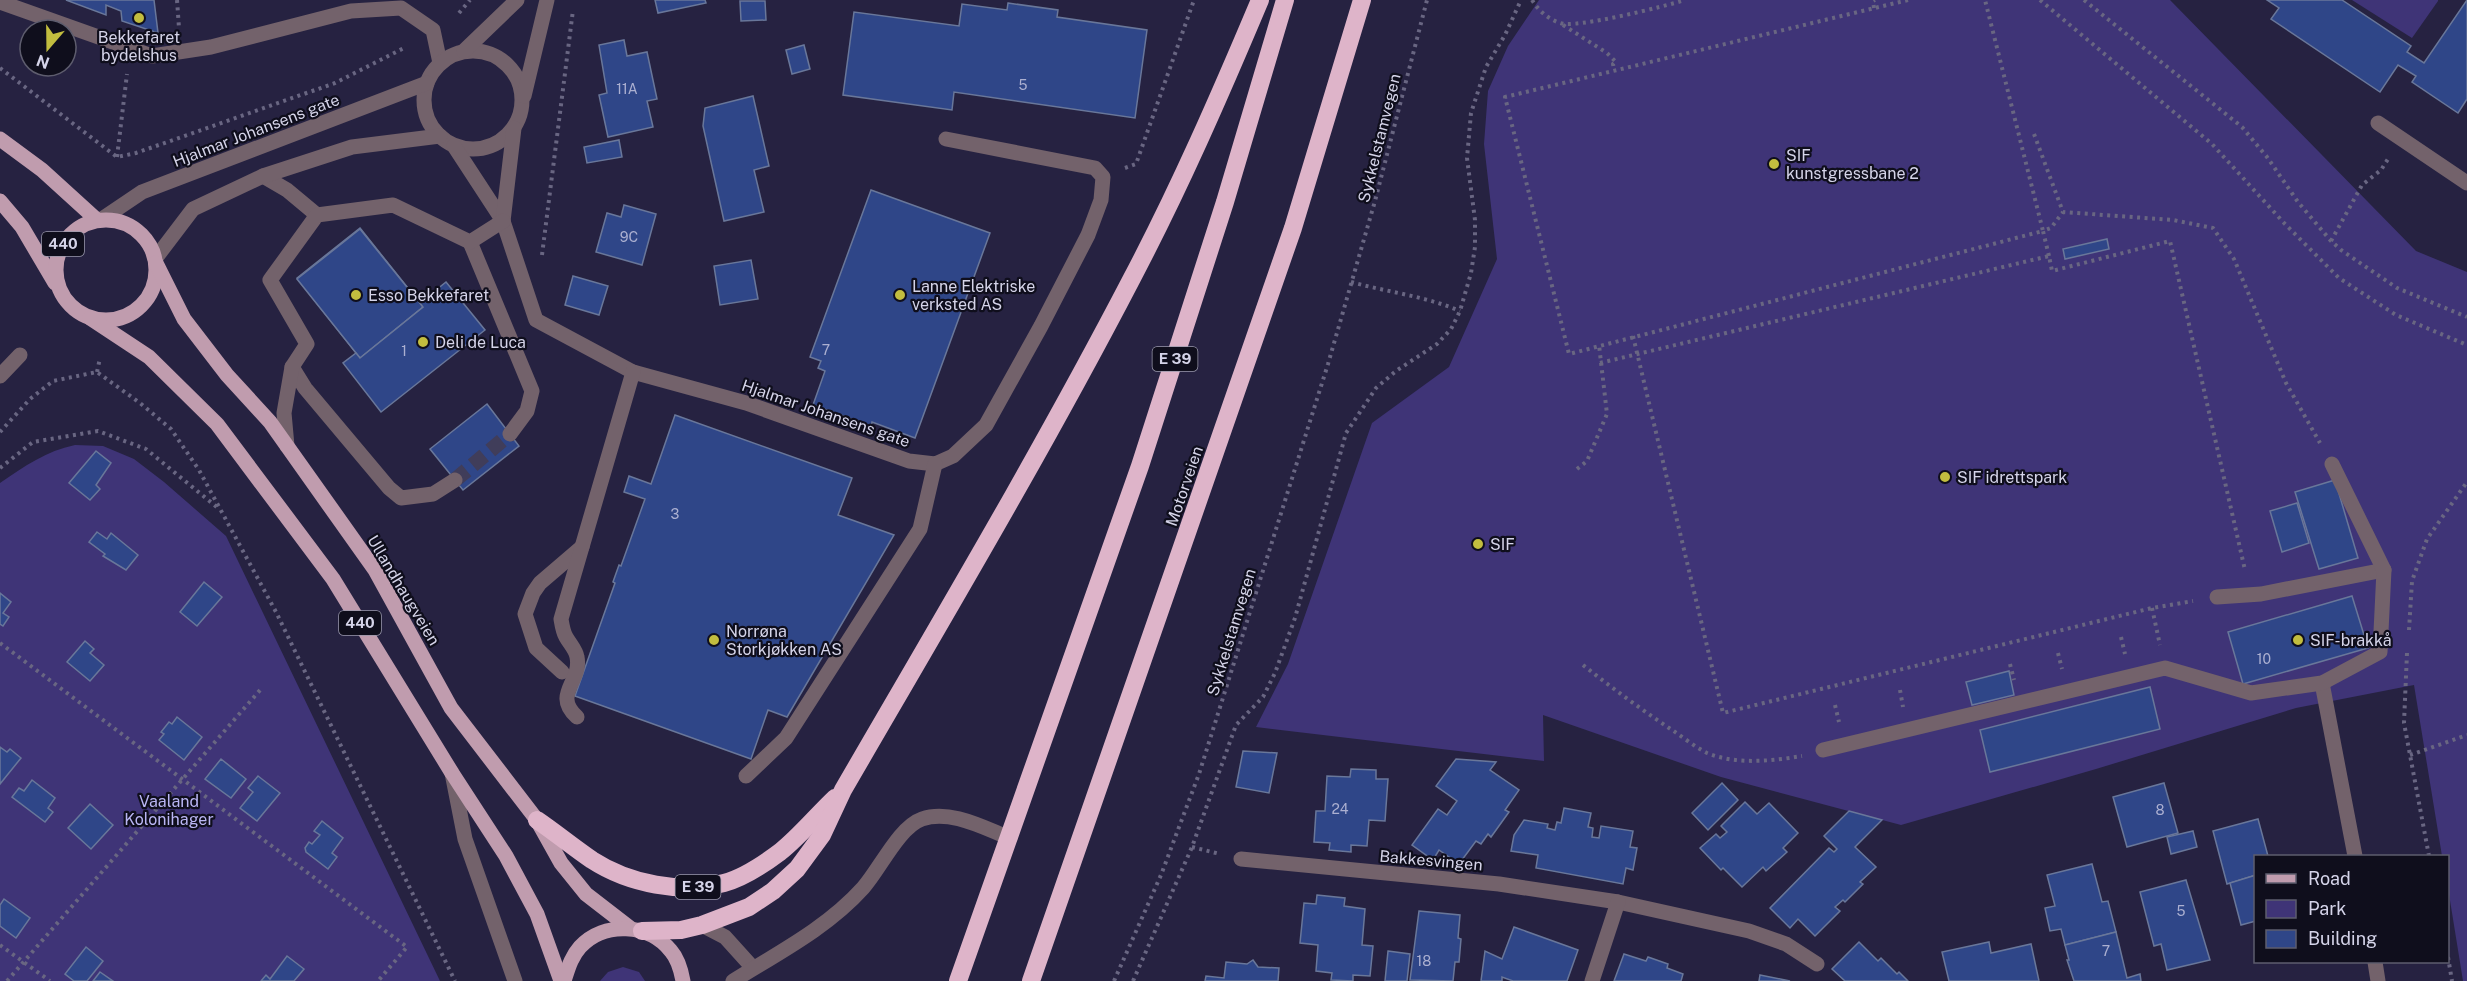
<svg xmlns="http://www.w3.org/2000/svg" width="2467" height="981" font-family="'Public Sans',sans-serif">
<rect width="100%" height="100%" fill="#262241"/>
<g fill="#3f3477">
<polygon points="1539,0 2170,0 2416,251 2467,272 2467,981 2463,981 2448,888 2448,856 2442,856 2414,685 2296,708 2096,769 1901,825 1721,777 1543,715 1544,761 1256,727 1288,664 1372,423 1449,367 1497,259 1484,144 1488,91 1508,46"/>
<polygon points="2352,0 2438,0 2438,1 2412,38"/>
<path d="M75 445 103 446 134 459 164 482 226 536 440 981H0V483C25 466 46 451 75 445Z"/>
<polygon points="623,967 639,972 645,981 600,981 608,972"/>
</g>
<g fill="#2f4688" stroke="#69779a" stroke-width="1.5">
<polygon points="66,0 154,0 158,33 122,21 121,11 106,5 106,15"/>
<polygon points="655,0 705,0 706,3 658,13"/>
<polygon points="2267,0 2342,0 2411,46 2407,52 2424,63 2467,0 2467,99 2458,113 2412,82 2416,76 2398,65 2380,92 2271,19 2279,8"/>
<polygon points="740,1 765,1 766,20 741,21"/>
<polygon points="1008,3 1058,10 1057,17 1147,30 1135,118 954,92 952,110 843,95 854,12 959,26 962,4 1007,10"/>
<polygon points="624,40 627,56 647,52 657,99 647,101 653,127 608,137 599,95 607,93 599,45"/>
<polygon points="804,45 810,69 792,74 786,50"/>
<polygon points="753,96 769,166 754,170 764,212 724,221 703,126 705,108"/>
<polygon points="619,140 622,157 587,163 584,147"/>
<polygon points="871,190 990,233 915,438 872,422 871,426 813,405 825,371 818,368 821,361 810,357"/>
<polygon points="624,205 656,214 642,265 596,252 607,213 621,217"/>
<polygon points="360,228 423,307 360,358 297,278"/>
<polygon points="360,229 423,307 360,358 297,279"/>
<polygon points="2107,239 2109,249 2065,259 2063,249"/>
<polygon points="751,260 758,299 720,305 714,266"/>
<polygon points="573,276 608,286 599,315 565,305"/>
<polygon points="446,282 485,330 381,412 343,363 356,353 360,358 423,307 420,303"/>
<polygon points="487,404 519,446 463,490 430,449"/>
<polygon points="675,415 852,478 838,515 894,535 787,717 768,710 751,759 575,696 615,583 613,582 619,565 621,566 645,499 624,492 629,476 651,484"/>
<polygon points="96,451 111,463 96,485 100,489 90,500 69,483"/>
<polygon points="2335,480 2358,558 2319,569 2295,492"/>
<polygon points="2297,503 2309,543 2282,552 2270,511"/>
<polygon points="97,532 107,539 111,533 138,555 126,570 103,556 105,554 89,542"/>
<polygon points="204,582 222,597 197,626 180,612"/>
<polygon points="0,593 11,602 3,613 9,617 3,626 0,624"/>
<polygon points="2352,596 2368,648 2243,684 2228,632"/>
<polygon points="85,641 94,649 90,653 104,665 90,681 67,662"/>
<polygon points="2009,671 2014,695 1972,705 1966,682"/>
<polygon points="2150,687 2160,729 1990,772 1980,730"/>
<polygon points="177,717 202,737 184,760 159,740 164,734 161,732 169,722 172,724"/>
<polygon points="0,747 7,752 10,749 21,758 0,784"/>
<polygon points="1243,751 1277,753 1269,793 1236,787"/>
<polygon points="221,759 246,779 231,798 205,779"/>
<polygon points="1456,759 1496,762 1490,770 1519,790 1505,810 1509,812 1491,837 1488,834 1481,844 1476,841 1459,864 1439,850 1433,860 1412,845 1438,809 1447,815 1457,801 1436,786"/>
<polygon points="1351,769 1376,770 1376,779 1388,779 1385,821 1369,820 1367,846 1351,845 1351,852 1329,850 1330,843 1314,842 1316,811 1325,811 1327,776 1350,777"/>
<polygon points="258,776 280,793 257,821 240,808 253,792 248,788"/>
<polygon points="32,780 55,798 48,808 53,812 45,822 12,797 19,788 24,791"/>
<polygon points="1722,783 1738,800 1708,830 1692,813"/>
<polygon points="2164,783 2178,833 2127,847 2113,797"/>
<polygon points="1745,802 1757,814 1769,803 1798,833 1783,848 1787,852 1766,871 1763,867 1742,887 1723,868 1721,870 1700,848 1716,834 1720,838 1727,832 1721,826"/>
<polygon points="90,804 113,825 91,849 68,828"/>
<polygon points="1564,808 1591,813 1588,827 1593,828 1592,837 1599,838 1601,826 1633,831 1630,847 1637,848 1633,870 1626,868 1623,884 1536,868 1538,855 1511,851 1514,835 1524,820 1548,824 1547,828 1555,830 1557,822 1561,823"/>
<polygon points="1849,811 1882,820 1855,847 1876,867 1860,882 1863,884 1845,902 1843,900 1835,907 1840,911 1815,936 1798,919 1790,928 1770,908 1829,848 1834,852 1837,849 1824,836"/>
<polygon points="2258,819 2268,856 2256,856 2256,875 2227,884 2213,831"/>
<polygon points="322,821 343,838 332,853 337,857 328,869 306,852 305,848 309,842 312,844 320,835 314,831"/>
<polygon points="2193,831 2197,847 2171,854 2167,837"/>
<polygon points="2092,864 2102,902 2108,901 2116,932 2065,945 2061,929 2050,931 2045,908 2055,906 2047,875"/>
<polygon points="2256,875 2256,921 2241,925 2230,883"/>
<polygon points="2186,880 2210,960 2167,970 2161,944 2154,946 2140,892"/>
<polygon points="1317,895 1345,898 1344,906 1365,909 1362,945 1373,946 1370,976 1353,975 1353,981 1331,980 1332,973 1316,971 1318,945 1300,943 1304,903 1316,904"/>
<polygon points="4,899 30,918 16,938 0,926 0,905"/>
<polygon points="1419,911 1460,915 1458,938 1461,939 1459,962 1455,962 1453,981 1410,980"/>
<polygon points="1514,927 1578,950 1567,981 1513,981 1502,977 1502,981 1481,981 1485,951 1502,959"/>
<polygon points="2116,932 2127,978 2140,974 2141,981 2074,981 2067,960 2069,960 2065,945"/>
<polygon points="1859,942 1878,961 1881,958 1897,974 1899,972 1908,981 1845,981 1832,969"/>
<polygon points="1989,942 1991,953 2031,944 2039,981 1949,981 1942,952"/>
<polygon points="86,947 103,961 87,981 74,981 65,974"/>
<polygon points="1388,951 1410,954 1407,981 1385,981"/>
<polygon points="1624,954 1646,961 1648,957 1668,964 1667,968 1683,974 1681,981 1614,981"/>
<polygon points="287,956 304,969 294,981 261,981 266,975 270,979"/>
<polygon points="1253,960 1258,967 1279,968 1278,981 1205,981 1206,976 1224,978 1226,962 1247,964"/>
<polygon points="100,972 113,981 93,981"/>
<polygon points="1760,975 1790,981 1759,981"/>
</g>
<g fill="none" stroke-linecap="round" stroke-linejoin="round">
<polyline stroke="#403d5a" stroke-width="15" stroke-dasharray="15 8" stroke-linecap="butt" points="455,480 510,434"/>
<g stroke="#696682" stroke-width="4" stroke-dasharray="3 4.5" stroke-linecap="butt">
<polyline points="177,0 179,28"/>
<path d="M1532 0C1539 11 1548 19 1560 23 1575 29 1666 6 1685 0"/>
<polyline points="1908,0 1505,97 1569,354 2043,231 1985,0"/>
<polyline points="2040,0 2212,144 2285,224 2339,278 2396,315 2467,345"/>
<polyline points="2084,0 2242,127 2267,157 2298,202 2331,241 2341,250 2397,288 2467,317"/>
<polyline points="1874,8 1873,1 1875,0"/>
<polyline points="459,13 470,0"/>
<polyline points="1563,25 1607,53 1616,62 1613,64 1614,70"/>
<polyline points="0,68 117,157 136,153 335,83 404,48"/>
<polyline points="2034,134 2063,212 2173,220 2213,228 2234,259 2286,383 2320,443"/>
<polyline points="117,157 127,74"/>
<polyline points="1125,168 1136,164 1194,0"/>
<polyline points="2331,241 2362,185 2381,170 2388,159"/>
<polyline points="542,255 573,10"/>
<polyline points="2049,256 2043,231 2051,228 2063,212"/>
<path d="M1351 282C1387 292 1425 296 1460 311"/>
<polyline points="1633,336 1723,713 2152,608 2193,601"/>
<polyline points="1600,363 2049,256 2052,271 2170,241 2245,570"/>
<polyline points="97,372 100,358"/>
<polyline points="0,432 30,399 53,381 97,372 140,403 171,429 199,470 276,612 455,981"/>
<polyline points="0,468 33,442 98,431 146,449 218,508"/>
<polyline points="1577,469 1587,461 1607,414 1599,345"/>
<polyline points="2152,608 2160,645"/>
<polyline points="2409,630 2412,581 2427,539 2467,482"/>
<polyline points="2121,637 2125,654"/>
<polyline points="0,643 407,947 378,981"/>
<polyline points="2058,653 2062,669"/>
<polyline points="2407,653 2404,723 2429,856"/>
<polyline points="2010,664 2014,680"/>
<path d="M1583 665C1612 688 1642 710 1672 730 1683 737 1695 747 1707 753 1736 765 1772 761 1802 756"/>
<polyline points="1900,690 1903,707"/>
<polyline points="1835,705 1839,722"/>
<polyline points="2410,755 2467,735"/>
<polyline points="1192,847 1220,854"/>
<polyline points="0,945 50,981"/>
<polyline points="2448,957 2452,981"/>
<polyline points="7,981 261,689"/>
<polyline points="1114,981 1161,875 1199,774 1328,364 1375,201 1427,0"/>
<polyline points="1133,981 1192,847 1236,725 1263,697 1275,673 1295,618 1346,433 1376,388 1396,371 1437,344 1451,329 1460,311 1471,273 1475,247 1475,220 1467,158 1471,113 1486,67 1505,35 1521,0"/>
</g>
<g stroke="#73626b" stroke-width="15">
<polyline points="0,2 152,56 211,47 351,11 401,8 433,30 440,63"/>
<circle cx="473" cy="100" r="49"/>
<polyline points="464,51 517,0"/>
<polyline points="524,96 547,0"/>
<polyline points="2378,123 2467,183"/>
<polyline points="454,146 503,221 536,320 633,372 746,403 909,461 935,464 953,456 986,425 1041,326 1088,235 1101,200 1103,177 1095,168 946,139"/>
<polyline points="263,176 287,190 317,215"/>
<polyline points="102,219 142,192 427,83"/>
<polyline points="503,221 514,128"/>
<polyline points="470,242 532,391 527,411 510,434"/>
<polyline points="155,259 193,209 263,176 352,147 440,136"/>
<polyline points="292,367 305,388 389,488 401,498 433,494 455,480"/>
<polyline points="0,376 20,355"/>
<polyline points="287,446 284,413 292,367 307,344 270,280 317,215 393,205 470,242 503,221"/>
<polyline points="2217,597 2261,594 2384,570"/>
<polyline points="562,672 536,648 525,614 533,593 540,583 582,547"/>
<polyline points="2322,683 2355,856"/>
<path d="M577 717C552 694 582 682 577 657 576 650 570 644 566 637 563 632 562 625 561 619L633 372"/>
<polyline points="1823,750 2165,668 2251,693 2322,683 2380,652 2384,570 2332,464"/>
<polyline points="452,773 465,839 515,981"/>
<polyline points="746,776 786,738 920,529 935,464"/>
<polyline points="1241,859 1499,884 1618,902 1749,931 1786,944 1817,964"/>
<polyline points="702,925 725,937 753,968"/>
<polyline points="2375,962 2378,981"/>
<path d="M733 981C778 953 827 928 863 888 880 869 899 827 922 819 950 809 984 828 1010 838"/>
<polyline points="1592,981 1618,902"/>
</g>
<g stroke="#c09cae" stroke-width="15">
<polyline points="0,139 42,170 97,220"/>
<polyline points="0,201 22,227 55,283"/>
<circle cx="106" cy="270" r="50"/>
<polyline points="156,263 184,319 227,375 270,422 375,570 451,708 537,820 561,863 586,894 630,928"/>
<polyline points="90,318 149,357 217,424 333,579 452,773 506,856 537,914 561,981"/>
<path d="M564 981C568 969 571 957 580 947 604 921 649 923 671 951 678 959 681 970 683 981"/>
</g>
<g stroke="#deb4c9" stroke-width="18">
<path d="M537 820C556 833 573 847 592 860 629 884 681 894 724 883 743 878 764 864 780 852 800 836 817 815 835 798"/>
<path d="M642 931 681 930 702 925 749 907 773 891 797 869 822 835 843 790C941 621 1041 453 1131 280 1179 189 1220 95 1260 0"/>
<polyline points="958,981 1140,466 1225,202 1285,0"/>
<polyline points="1031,981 1293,228 1362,0"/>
</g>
</g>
<g fill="#c2bd3f" stroke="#0f0e1c" stroke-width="2">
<circle cx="139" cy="18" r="6"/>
<circle cx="1774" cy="164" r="6"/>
<circle cx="356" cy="295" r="6"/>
<circle cx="900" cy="295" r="6"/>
<circle cx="423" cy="342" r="6"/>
<circle cx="1945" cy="477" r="6"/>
<circle cx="1478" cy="544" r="6"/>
<circle cx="714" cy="640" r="6"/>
<circle cx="2298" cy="640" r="6"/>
</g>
<g text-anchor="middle" stroke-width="4.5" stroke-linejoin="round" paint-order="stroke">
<g font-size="14" fill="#acb0d1">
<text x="1023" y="90">5</text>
<text x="627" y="94">11A</text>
<text x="629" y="242">9C</text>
<text x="826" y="355">7</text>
<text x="404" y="356">1</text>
<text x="675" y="519">3</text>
<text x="2264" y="664">10</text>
<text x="1340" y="814">24</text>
<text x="2160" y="815">8</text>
<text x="2181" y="916">5</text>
<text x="2106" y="956">7</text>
<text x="1424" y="966">18</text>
</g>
<g fill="#0f0e1c" stroke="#9a99ac" stroke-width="1.5">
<rect x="42" y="232" width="42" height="24" rx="4.5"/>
<rect x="1152.5" y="347" width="45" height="24" rx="4.5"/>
<rect x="339" y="611" width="42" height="24" rx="4.5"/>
<rect x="675.5" y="875" width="45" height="24" rx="4.5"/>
</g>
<g font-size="15" font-weight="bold" fill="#d5d4e9">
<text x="63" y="249">440</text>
<text x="1175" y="364">E 39</text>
<text x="360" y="628">440</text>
<text x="698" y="892">E 39</text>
</g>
<g font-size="16" fill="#d5d4e9" stroke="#0f0e1c" text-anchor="start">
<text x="139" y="43" text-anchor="middle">Bekkefaret<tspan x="139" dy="18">bydelshus</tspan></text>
<text x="1786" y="161">SIF<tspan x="1786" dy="18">kunstgressbane 2</tspan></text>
<text x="912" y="292">Lanne Elektriske<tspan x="912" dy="18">verksted AS</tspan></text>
<text x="368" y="301">Esso Bekkefaret</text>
<text x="435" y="348">Deli de Luca</text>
<text x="1957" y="483">SIF idrettspark</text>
<text x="1490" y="550">SIF</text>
<text x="726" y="637">Norrøna<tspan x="726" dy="18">Storkjøkken AS</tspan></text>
<text x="2310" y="646">SIF-brakkå</text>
</g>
<g font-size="16" fill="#d5d4e9" stroke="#0f0e1c">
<text transform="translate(256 130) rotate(-21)" y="6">Hjalmar Johansens gate</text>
<text transform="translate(1379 138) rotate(-76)" y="6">Sykkelstamvegen</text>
<text transform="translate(826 413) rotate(19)" y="6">Hjalmar Johansens gate</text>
<text transform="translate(1184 486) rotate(-71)" y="6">Motorveien</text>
<text transform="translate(404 590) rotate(59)" y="6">Ullandhaugveien</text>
<text transform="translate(1231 632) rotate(-73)" y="6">Sykkelstamvegen</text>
<text transform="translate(1431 860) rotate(5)" y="6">Bakkesvingen</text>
</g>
<g font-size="16" fill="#bab6f4" stroke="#0f0e1c">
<text x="169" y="807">Vaaland<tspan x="169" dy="18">Kolonihager</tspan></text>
</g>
</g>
<rect x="2254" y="855" width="195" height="108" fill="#0f0e1c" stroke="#5e5d6e" stroke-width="1.5"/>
<rect x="2266" y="874" width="30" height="9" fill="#c09cae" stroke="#5e5d6e" stroke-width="1.5"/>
<text x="2308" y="885" font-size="18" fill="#d5d4e9">Road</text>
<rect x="2266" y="900" width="30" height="18" fill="#3f3477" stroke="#5e5d6e" stroke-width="1.5"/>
<text x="2308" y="915" font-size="18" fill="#d5d4e9">Park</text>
<rect x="2266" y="930" width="30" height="18" fill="#2f4688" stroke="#5e5d6e" stroke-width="1.5"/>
<text x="2308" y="945" font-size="18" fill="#d5d4e9">Building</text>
<g transform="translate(48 48) rotate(200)"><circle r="28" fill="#0f0e1c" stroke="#5e5d6e" stroke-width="1.5"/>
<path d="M0-4.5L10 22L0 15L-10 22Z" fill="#c2bd3f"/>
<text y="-9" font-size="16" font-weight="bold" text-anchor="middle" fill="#d5d4e9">N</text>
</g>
</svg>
